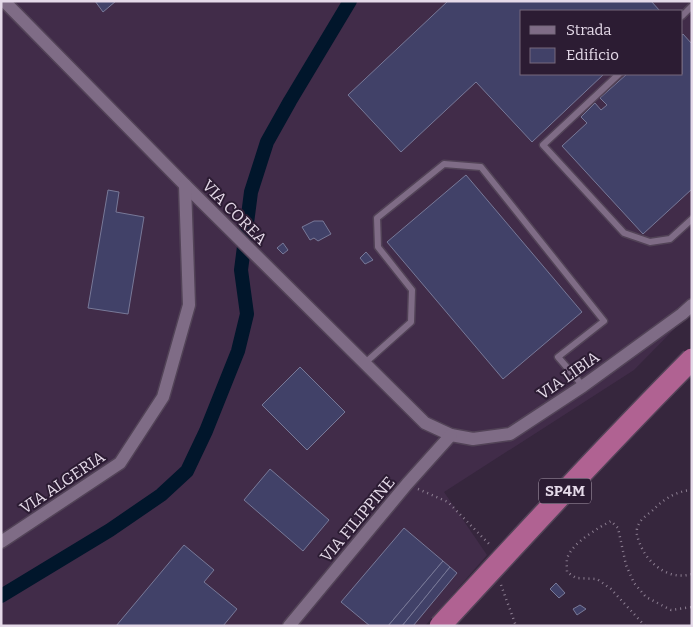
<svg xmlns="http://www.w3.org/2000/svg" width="693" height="627" font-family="Bitter,serif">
<rect width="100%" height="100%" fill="#36263d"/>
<path fill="#412c49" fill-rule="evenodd" d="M1 1H692V311L634 370 444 492 487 555 425 626H1ZM522 11H682V74H522Z"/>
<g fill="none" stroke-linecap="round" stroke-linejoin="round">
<polyline stroke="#01162b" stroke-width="14" points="1,596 110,530 161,495 187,471 206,431 238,351 247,314 241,270 251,192 267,142 290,101 350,1"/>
</g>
<g fill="#414168" stroke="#787998">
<polygon points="95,1 116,1 103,12"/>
<polygon points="448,1 651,1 660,11 522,11 522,74 604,74 532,142 476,82 401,152 348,95"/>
<polygon points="683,34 692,44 692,189 643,234 562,146 587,123 581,117 595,103 601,110 607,105 600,98 627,74 682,74 682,35"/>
<polygon points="466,175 582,312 503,379 387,242"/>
<polygon points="108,190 119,192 116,212 144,217 128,314 88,308"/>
<polygon points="314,221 323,221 331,234 318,241 314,238 310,240 302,227"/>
<polygon points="283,243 288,250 283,254 277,248"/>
<polygon points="366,252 373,260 365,264 360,258"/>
<polygon points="300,367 345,412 307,450 262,405"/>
<polygon points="270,469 329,520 303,551 244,500"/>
<polygon points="404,528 443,561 388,626 370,626 341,602"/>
<polygon points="184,545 214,570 204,582 237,609 223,626 116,626"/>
<polygon points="443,561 450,567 402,626 388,626"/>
<polygon points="450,567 457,573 413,626 402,626"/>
<polygon points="556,583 565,593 559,598 550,589"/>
<polygon points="580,605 586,609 577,615 573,609"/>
</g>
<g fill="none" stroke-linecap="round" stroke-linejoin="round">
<g stroke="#524357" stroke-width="9">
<g id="service">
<polyline points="682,16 692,6"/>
<polyline points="619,74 543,145 624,233 650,242 670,239 692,219"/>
<polyline points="365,363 411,322 412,290 378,247 377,218 444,164 481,167 604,321 558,357 583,386"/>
</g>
</g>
<g stroke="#524357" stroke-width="15">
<g id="minor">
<polyline points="4,1 185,185 425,423 451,435 473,439 510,434 583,386 682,314 692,305"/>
<polyline points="1,542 120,463 163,397 189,305 185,185"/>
<polyline points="289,626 407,484 451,435"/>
</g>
</g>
<g stroke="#8d7f92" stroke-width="2.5" stroke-dasharray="1 4" stroke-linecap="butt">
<polyline points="418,489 448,502 491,546"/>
<path d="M692 490C677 491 665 498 654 509 648 515 639 519 637 529 636 534 638 539 640 544 648 564 669 581 692 574"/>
<polyline points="501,585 516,626"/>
<path d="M645 626 611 589 597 579 576 578 567 572C567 567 566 560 568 556 574 542 598 528 611 521L618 528 626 565 634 583 646 597 671 610 692 607"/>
</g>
<use href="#service" stroke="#7f6c86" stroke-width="6"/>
<use href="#minor" stroke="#7f6c86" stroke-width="12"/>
<g stroke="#524357" stroke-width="24" stroke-linecap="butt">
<path id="primary-bridge" d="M440 626C523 536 606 446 692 359"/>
</g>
<use href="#primary-bridge" stroke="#b06292" stroke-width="21"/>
</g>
<g text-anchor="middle" stroke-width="4" stroke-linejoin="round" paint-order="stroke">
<rect fill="#2c1c33" stroke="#aea1b2" stroke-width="1" x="539" y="478.5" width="52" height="25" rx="4"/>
<g font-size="15" font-weight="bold" fill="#e5dae9">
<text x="565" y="496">SP4M</text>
</g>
<g font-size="16" fill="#e5dae9" stroke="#2c1c33">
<text transform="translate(235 212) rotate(45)" y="6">VIA COREA</text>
<text transform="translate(568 375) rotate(-35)" y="6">VIA LIBIA</text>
<text transform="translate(62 482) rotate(-34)" y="6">VIA ALGERIA</text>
<text transform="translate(357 519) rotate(-50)" y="6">VIA FILIPPINE</text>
</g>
</g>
<rect width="693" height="627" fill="none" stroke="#e5dae9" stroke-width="5"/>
<rect x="520" y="10" width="162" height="65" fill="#2c1c33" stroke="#76687c"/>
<rect x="530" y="26" width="25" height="8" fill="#7f6c86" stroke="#76687c"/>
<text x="566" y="35" font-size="15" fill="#e5dae9">Strada</text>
<rect x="530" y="48" width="25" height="15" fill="#414168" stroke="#76687c"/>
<text x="566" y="60" font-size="15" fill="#e5dae9">Edificio</text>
</svg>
